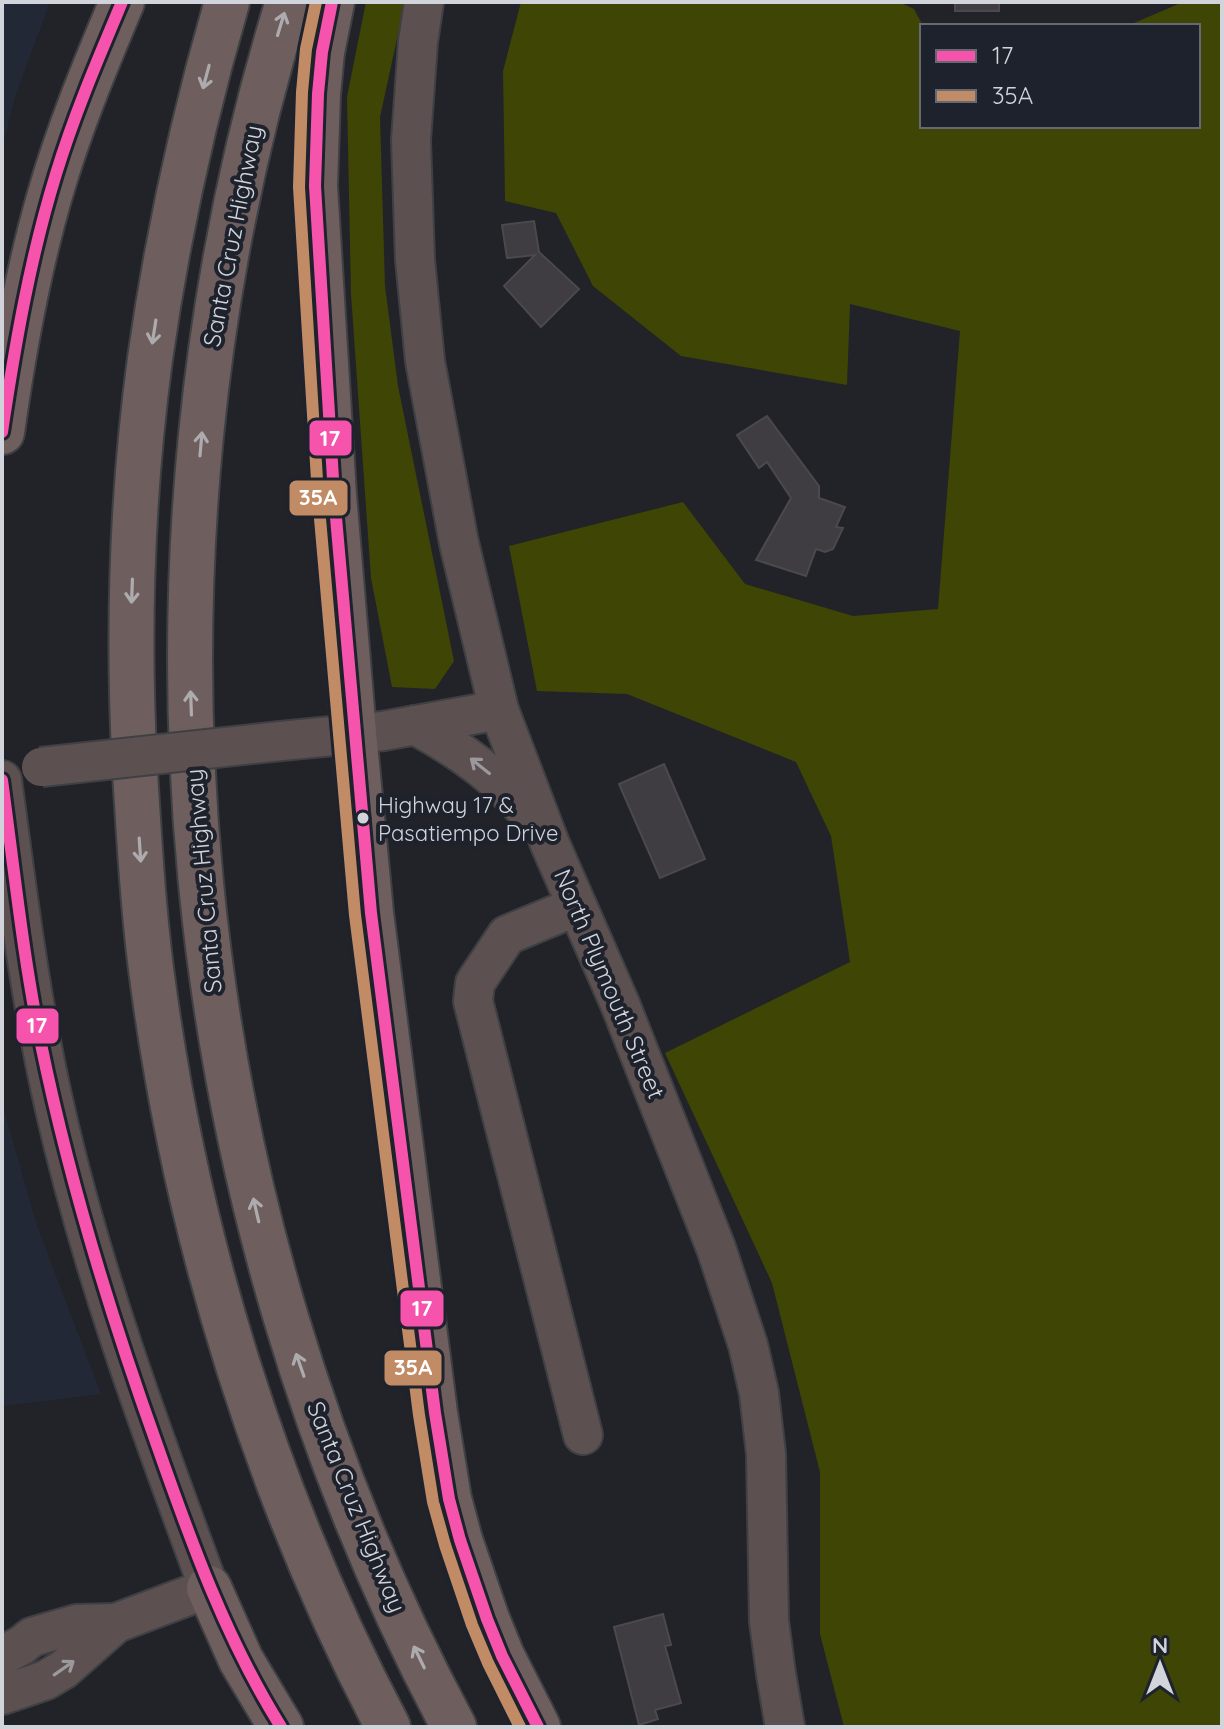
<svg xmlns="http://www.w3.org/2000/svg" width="1224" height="1729" font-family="Quicksand,sans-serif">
<rect width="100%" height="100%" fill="#222328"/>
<g fill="#232836">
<polygon points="2,2 50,2 16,94 2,147"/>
<polygon points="2,1103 37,1226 101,1394 2,1406"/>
</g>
<g fill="#3f4505">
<polygon points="366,2 405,2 380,117 385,286 398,386 454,661 435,689 392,687 371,578 351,294 347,97"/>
<polygon points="521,2 899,2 914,9 923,26 922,126 1198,126 1198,26 1127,26 1183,2 1222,2 1222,1727 844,1727 820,1634 820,1472 772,1283 665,1053 850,962 831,836 796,762 627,694 537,691 509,546 683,502 745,584 853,616 938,609 960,331 850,304 847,385 681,356 593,286 556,213 505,201 503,71"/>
</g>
<g fill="#3f3d41" stroke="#4b494d" stroke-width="2">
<rect x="955" y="2" width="44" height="9"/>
<polygon points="534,221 539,252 579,289 541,327 504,286 535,255 507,258 502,225"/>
<polygon points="767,416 819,486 819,498 845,507 836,527 843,528 833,549 825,552 816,549 806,576 756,560 791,498 767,462 759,468 737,435"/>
<polygon points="664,764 705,859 660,878 619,784"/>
<polygon points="663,1614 671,1645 665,1646 681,1703 655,1710 658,1719 639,1725 614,1627"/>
</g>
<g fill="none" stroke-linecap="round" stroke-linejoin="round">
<g stroke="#3f4044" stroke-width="42">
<g id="minor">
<polyline points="424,2 418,42 411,140 415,260 425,361 459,543 499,710 550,844 620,1004 716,1248 748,1345 759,1393 766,1454 769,1621 776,1674 785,1727"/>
<path d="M415 725C461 750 500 778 533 819"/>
<polyline points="281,741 383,731 499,710"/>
<path d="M2 780C17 890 30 1000 55 1109 92 1273 151 1431 209 1588L116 1623 77 1624 32 1637 22 1645 2 1656"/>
<polyline points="577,906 507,935 475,983 473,1001 583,1435"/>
<polyline points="2,1695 46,1680 64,1669 116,1623"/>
</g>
</g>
<g stroke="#3f4044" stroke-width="48">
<g id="highway">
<path d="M227 2C193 119 167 238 150 359 130 507 127 656 137 804 141 867 145 929 154 991 189 1245 268 1499 388 1727"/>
<path d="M288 2C113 567 175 1206 454 1727"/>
<polyline points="332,2 322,52 318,94 315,186 334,495 354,733 371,913 435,1413 449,1499 460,1540 487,1619 502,1656 538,1727"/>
<path d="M2 432C13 353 27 275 49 198 68 131 95 66 122 2"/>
<polyline points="209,1588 241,1660 281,1727"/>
</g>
</g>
<use href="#minor" stroke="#5c5150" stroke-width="38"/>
<use href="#highway" stroke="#6e5f5e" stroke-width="44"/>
<g stroke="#3f4044" stroke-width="42" stroke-linecap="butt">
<polyline id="minor-bridge" points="41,767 281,741"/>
</g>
<use href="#minor-bridge" stroke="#5c5150" stroke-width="38"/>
<g stroke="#1e222c" stroke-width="18">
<g id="bus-1">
<polyline points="332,2 322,52 318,94 315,186 334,495 371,913 435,1413 449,1499 460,1540 487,1619 502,1656 538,1727"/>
<path d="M2 432C15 345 30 258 56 174 74 115 98 59 122 2"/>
<path d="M2 780C14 868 23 957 41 1044 69 1180 110 1314 157 1445 191 1542 226 1639 281 1727"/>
</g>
</g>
<g stroke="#1e222c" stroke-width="18">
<polyline id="bus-2" points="316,2 306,49 302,92 299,187 318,496 355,915 419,1415 433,1502 445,1545 472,1625 488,1663 520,1727"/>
</g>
<use href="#bus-1" stroke="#f653ac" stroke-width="12"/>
<use href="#bus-2" stroke="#c18c65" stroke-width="12"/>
</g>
<defs><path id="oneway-shaft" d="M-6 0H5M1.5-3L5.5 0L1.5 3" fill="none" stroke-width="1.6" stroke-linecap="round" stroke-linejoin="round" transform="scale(2)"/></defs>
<g stroke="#aeabaf">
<use href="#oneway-shaft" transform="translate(281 24) rotate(-73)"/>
<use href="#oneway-shaft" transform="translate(206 77) rotate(105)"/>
<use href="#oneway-shaft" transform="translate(154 332) rotate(99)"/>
<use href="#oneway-shaft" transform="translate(201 444) rotate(-85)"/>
<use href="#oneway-shaft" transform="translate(132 591) rotate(92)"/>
<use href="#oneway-shaft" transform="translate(191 703) rotate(-92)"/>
<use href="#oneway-shaft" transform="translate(140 850) rotate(86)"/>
<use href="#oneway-shaft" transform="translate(256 1210) rotate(-103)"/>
<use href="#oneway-shaft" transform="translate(300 1365) rotate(-109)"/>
<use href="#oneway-shaft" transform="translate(419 1657) rotate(-116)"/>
</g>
<g stroke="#9c999c">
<use href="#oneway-shaft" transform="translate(480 766) rotate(-141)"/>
<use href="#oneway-shaft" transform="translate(64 1668) rotate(-35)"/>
</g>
<circle fill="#d1d4da" stroke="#1e222c" stroke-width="3" cx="363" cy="818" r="7"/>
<g text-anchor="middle" stroke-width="8" stroke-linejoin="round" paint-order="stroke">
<g font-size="22" fill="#d1d4da" stroke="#1e222c" text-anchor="start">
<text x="378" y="813">Highway 17 &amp;<tspan x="378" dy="28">Pasatiempo Drive</tspan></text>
</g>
<g font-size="24" fill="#d1d4da" stroke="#1e222c">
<text transform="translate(233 236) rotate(-79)" y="8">Santa Cruz Highway</text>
<text transform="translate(204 881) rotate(-95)" y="8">Santa Cruz Highway</text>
<text transform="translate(609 984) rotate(67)" y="8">North Plymouth Street</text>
<text transform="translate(356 1507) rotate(68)" y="8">Santa Cruz Highway</text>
</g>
</g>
<g stroke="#1e222c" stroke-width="3">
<rect x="308" y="419" width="45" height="38" rx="8" fill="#f653ac"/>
<rect x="288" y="479" width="61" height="38" rx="8" fill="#c18c65"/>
<rect x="15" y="1007" width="45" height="38" rx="8" fill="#f653ac"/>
<rect x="399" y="1289" width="46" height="39" rx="8" fill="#f653ac"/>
<rect x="383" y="1349" width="60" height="38" rx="8" fill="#c18c65"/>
</g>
<g font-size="22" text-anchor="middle" font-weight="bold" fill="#fff">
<text x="330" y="446">17</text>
<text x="318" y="505">35A</text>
<text x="37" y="1033">17</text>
<text x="422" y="1316">17</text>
<text x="413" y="1375">35A</text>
</g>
<rect width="1224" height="1729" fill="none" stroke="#d1d4da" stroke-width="8"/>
<rect x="920" y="24" width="280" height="104" fill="#1e222c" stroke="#666972" stroke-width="2"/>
<rect x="936" y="50" width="40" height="12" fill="#f653ac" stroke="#666972" stroke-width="2"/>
<text x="992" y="64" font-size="24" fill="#d1d4da">17</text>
<rect x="936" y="90" width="40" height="12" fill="#c18c65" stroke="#666972" stroke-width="2"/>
<text x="992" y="104" font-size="24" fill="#d1d4da">35A</text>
<g transform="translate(1160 1665)" stroke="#1e222c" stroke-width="6" paint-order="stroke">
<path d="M0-6L14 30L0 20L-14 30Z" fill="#d1d4da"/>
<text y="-12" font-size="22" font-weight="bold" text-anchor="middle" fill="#d1d4da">N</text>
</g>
</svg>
